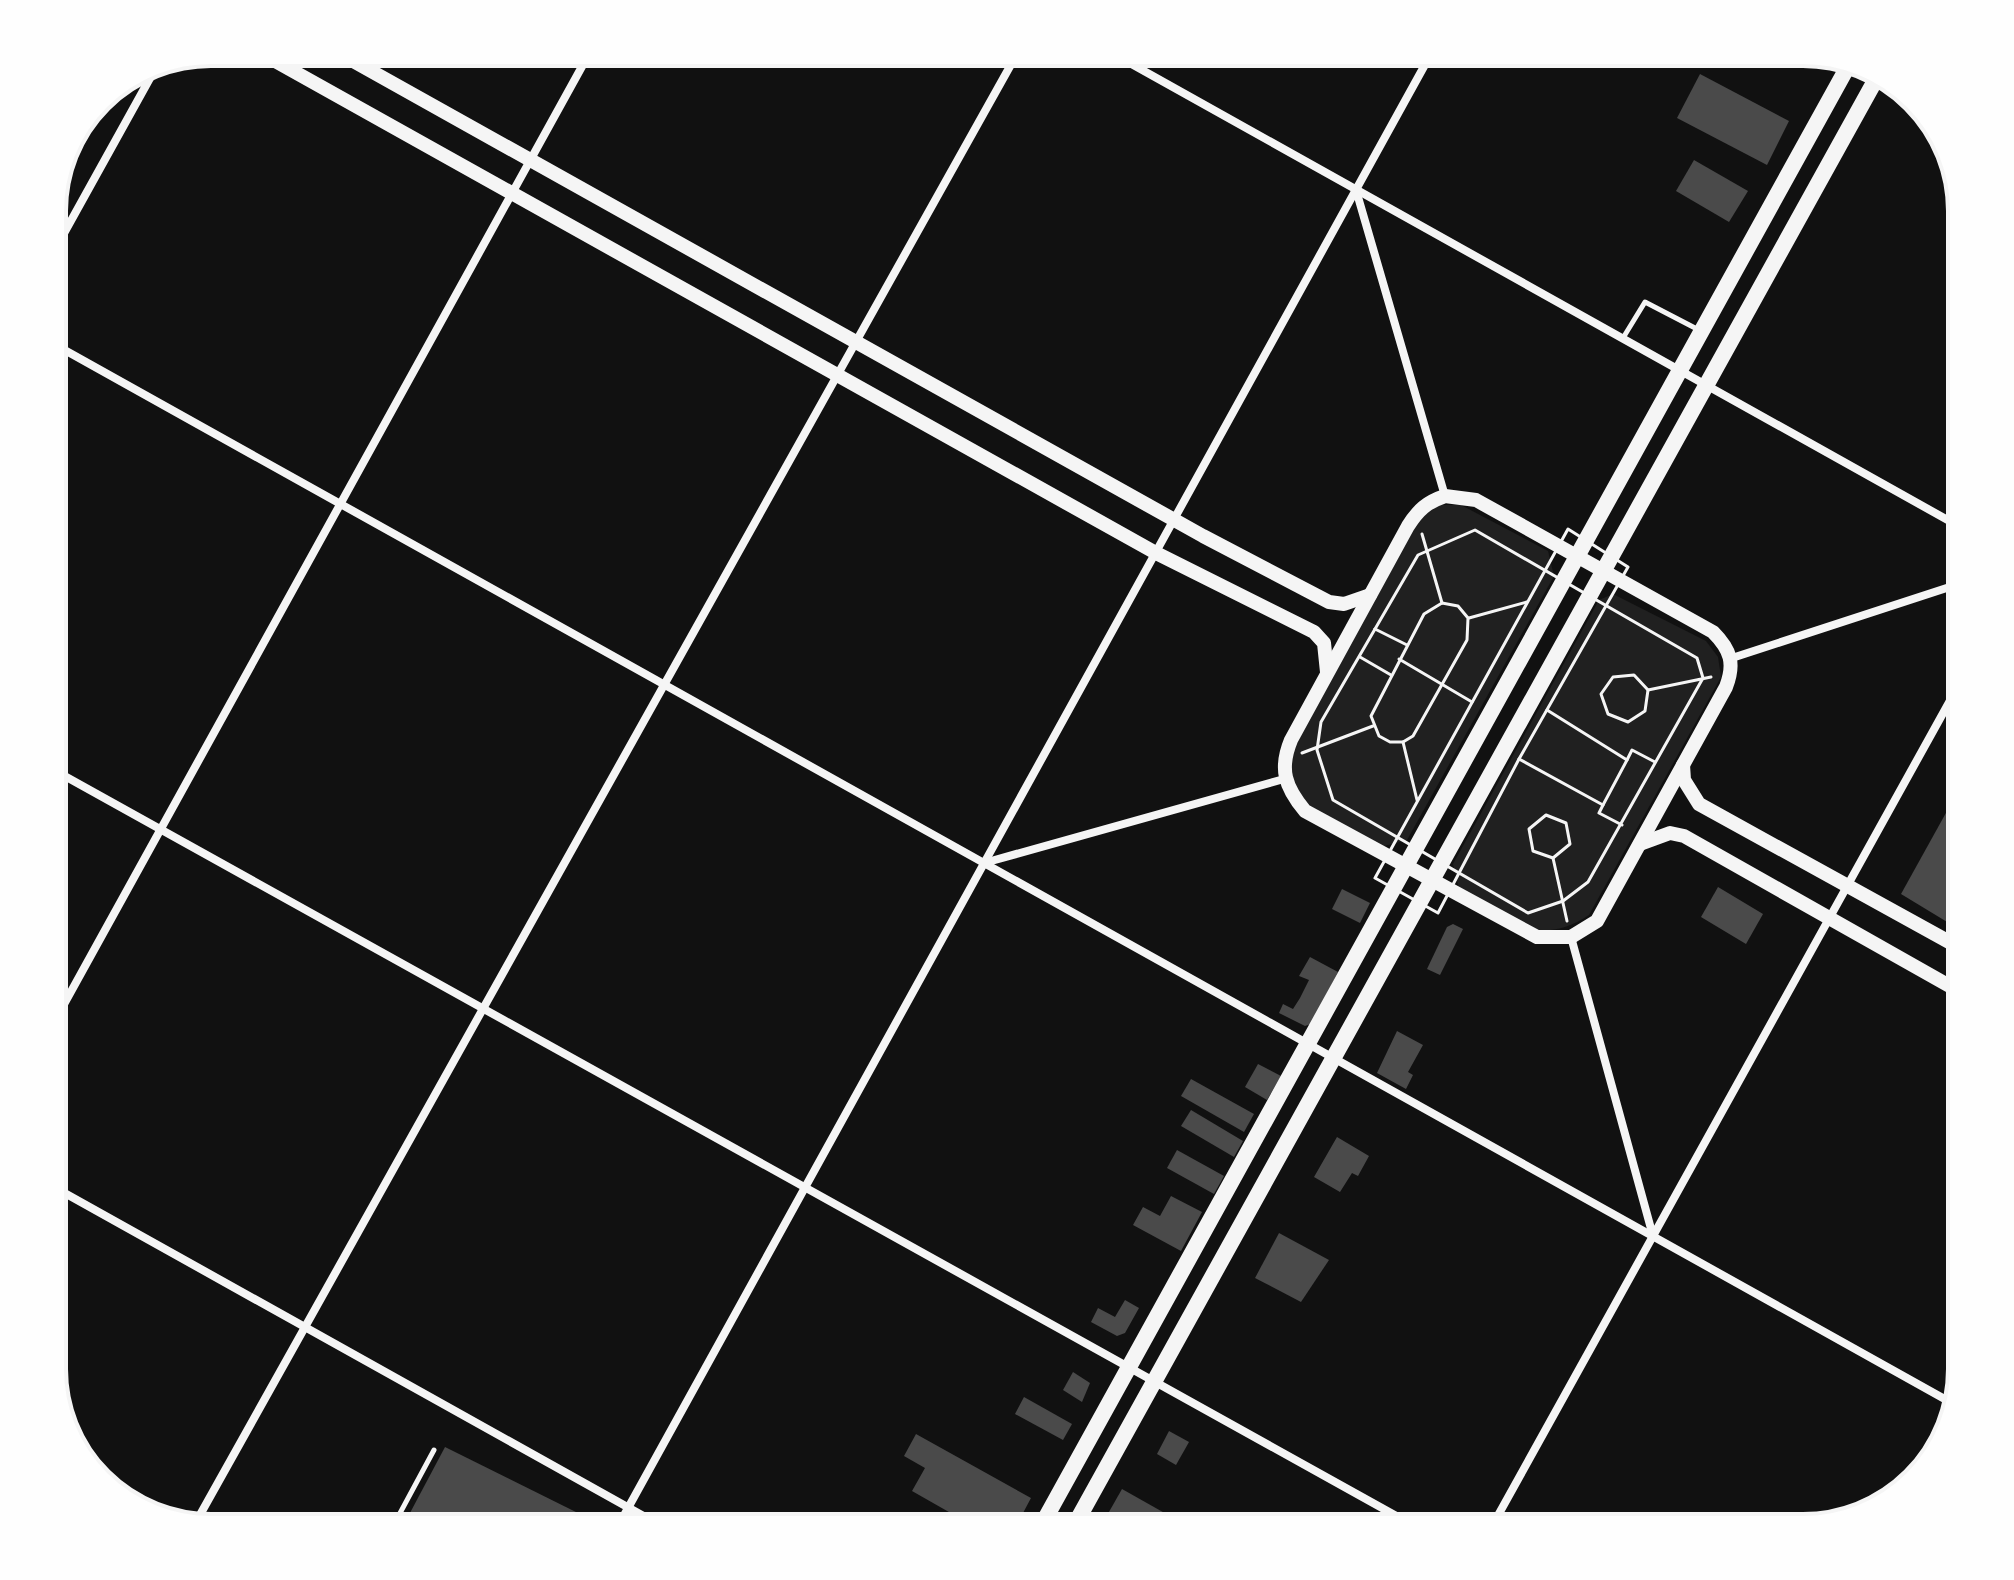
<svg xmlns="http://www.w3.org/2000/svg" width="2014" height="1580" font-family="Commissioner,sans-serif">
<rect width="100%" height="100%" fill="#111"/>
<g fill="#202020">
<polygon points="1439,505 1461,505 1548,551 1554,576 1407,840 1384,846 1303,803 1292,779 1289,756 1420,518"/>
<path d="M1613 594 1706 641 1718 657 1721 677 1589 915C1536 950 1508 917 1459 889L1453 864 1599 600Z"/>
</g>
<g fill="#4a4a4a">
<polygon points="1700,74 1789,121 1767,165 1677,118"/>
<polygon points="1694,160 1748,191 1729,222 1676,191"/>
<polygon points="1962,784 1962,931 1901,894"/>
<polygon points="1718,887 1763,914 1746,944 1701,917"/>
<polygon points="1342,889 1370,903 1360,923 1332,909"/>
<polygon points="1453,924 1463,929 1440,975 1427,969 1447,927"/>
<polygon points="1310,957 1338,972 1311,1024 1305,1026 1279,1013 1283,1004 1293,1009 1300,998 1309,980 1299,976"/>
<polygon points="1397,1031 1423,1045 1408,1072 1413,1075 1406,1089 1377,1073"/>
<polygon points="1258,1064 1281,1076 1267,1100 1245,1087"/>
<polygon points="1191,1079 1254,1114 1244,1132 1181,1096"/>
<polygon points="1191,1110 1243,1141 1234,1157 1181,1126"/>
<polygon points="1337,1137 1369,1156 1358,1176 1352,1173 1340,1192 1314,1177"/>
<polygon points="1177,1150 1224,1176 1214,1194 1167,1168"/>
<polygon points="1171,1196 1202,1212 1181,1251 1133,1225 1143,1207 1160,1216"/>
<polygon points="1279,1233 1329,1260 1301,1302 1255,1278"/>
<polygon points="1125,1300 1139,1308 1125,1333 1117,1336 1091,1322 1098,1308 1115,1317"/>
<polygon points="1073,1372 1090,1383 1082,1402 1063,1390"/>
<polygon points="1024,1397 1072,1424 1063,1440 1015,1414"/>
<polygon points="1169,1431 1189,1442 1176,1465 1157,1454"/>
<polygon points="916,1434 1031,1498 1015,1528 977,1528 912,1491 925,1468 904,1456"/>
<polygon points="445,1447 590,1519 585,1528 402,1528"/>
<polygon points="1122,1489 1177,1520 1172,1528 1101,1526"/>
</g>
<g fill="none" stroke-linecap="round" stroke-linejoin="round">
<g stroke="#f5f5f5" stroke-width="3">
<polygon points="1568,529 1628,567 1519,759 1438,913 1375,878"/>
<polygon points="1475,530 1697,658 1703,678 1588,882 1563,901 1528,913 1333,800 1317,750 1321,722 1418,555"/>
<polyline points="1422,534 1442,603"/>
<polygon points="1442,603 1458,606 1468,618 1467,640 1413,736 1403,742 1390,742 1379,736 1371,716 1424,614"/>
<polyline points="1469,618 1527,602"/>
<polyline points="1375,629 1407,645"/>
<polyline points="1360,657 1391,675"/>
<polyline points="1399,659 1472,702"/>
<polygon points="1634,675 1648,690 1645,711 1628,722 1608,714 1601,694 1613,677"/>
<polyline points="1648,690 1711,677"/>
<polyline points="1547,710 1627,760 1632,750 1655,762"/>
<polyline points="1403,742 1417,800"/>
<polyline points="1302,753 1373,726"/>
<polyline points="1519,759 1603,805 1599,813 1622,825"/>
<polyline points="1603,805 1627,760"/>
<polygon points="1546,815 1566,823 1570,844 1553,858 1533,851 1529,829"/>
<polyline points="1553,858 1567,921"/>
</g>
<g stroke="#f5f5f5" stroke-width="5">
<polyline points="1623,338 1645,302 1697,329"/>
<polyline points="392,1528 434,1450"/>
</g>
<g stroke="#f5f5f5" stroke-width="8">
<polyline points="1110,52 1962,528"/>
<polyline points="1356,190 1445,496"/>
<polyline points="52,255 159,62"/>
<polyline points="52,343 1950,1402"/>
<polyline points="1732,658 1962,583"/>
<polyline points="52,769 1418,1528"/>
<polyline points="984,863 1284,779"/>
<polyline points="1571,937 1653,1236"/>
<polyline points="52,1026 590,52"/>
<polyline points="52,1186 665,1528"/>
<polyline points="196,1522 1018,52"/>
<polyline points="617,1528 1432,52"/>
<polyline points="1491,1528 1962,679"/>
</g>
<g stroke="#f5f5f5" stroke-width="14">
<polyline points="259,52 1156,553 1314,632 1324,643 1327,672"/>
<polyline points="337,52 1203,536 1329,602 1344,604 1370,595"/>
<path d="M1445 496 1476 500 1713 632C1731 650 1735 664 1726 687L1597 921 1571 937H1537L1305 811C1285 787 1279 769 1291 740L1408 526C1418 510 1427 502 1445 496Z"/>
<polyline points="1683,765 1684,780 1699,804 1962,949"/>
<polyline points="1640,844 1670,833 1684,836 1962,993"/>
</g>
<g stroke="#f5f5f5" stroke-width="16">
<polyline points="1040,1528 1847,68"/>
<polyline points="1073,1528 1876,79"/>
</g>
</g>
<path d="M0 0H2014V1580H0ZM211 66H1803A145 145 0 0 1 1948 211V1369A145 145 0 0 1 1803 1514H211A145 145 0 0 1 66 1369V211A145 145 0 0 1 211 66Z" fill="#fefefe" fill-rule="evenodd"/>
<path fill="none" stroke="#f5f5f5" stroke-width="4" d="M211 66H1803A145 145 0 0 1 1948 211V1369A145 145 0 0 1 1803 1514H211A145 145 0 0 1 66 1369V211A145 145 0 0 1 211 66Z"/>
</svg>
